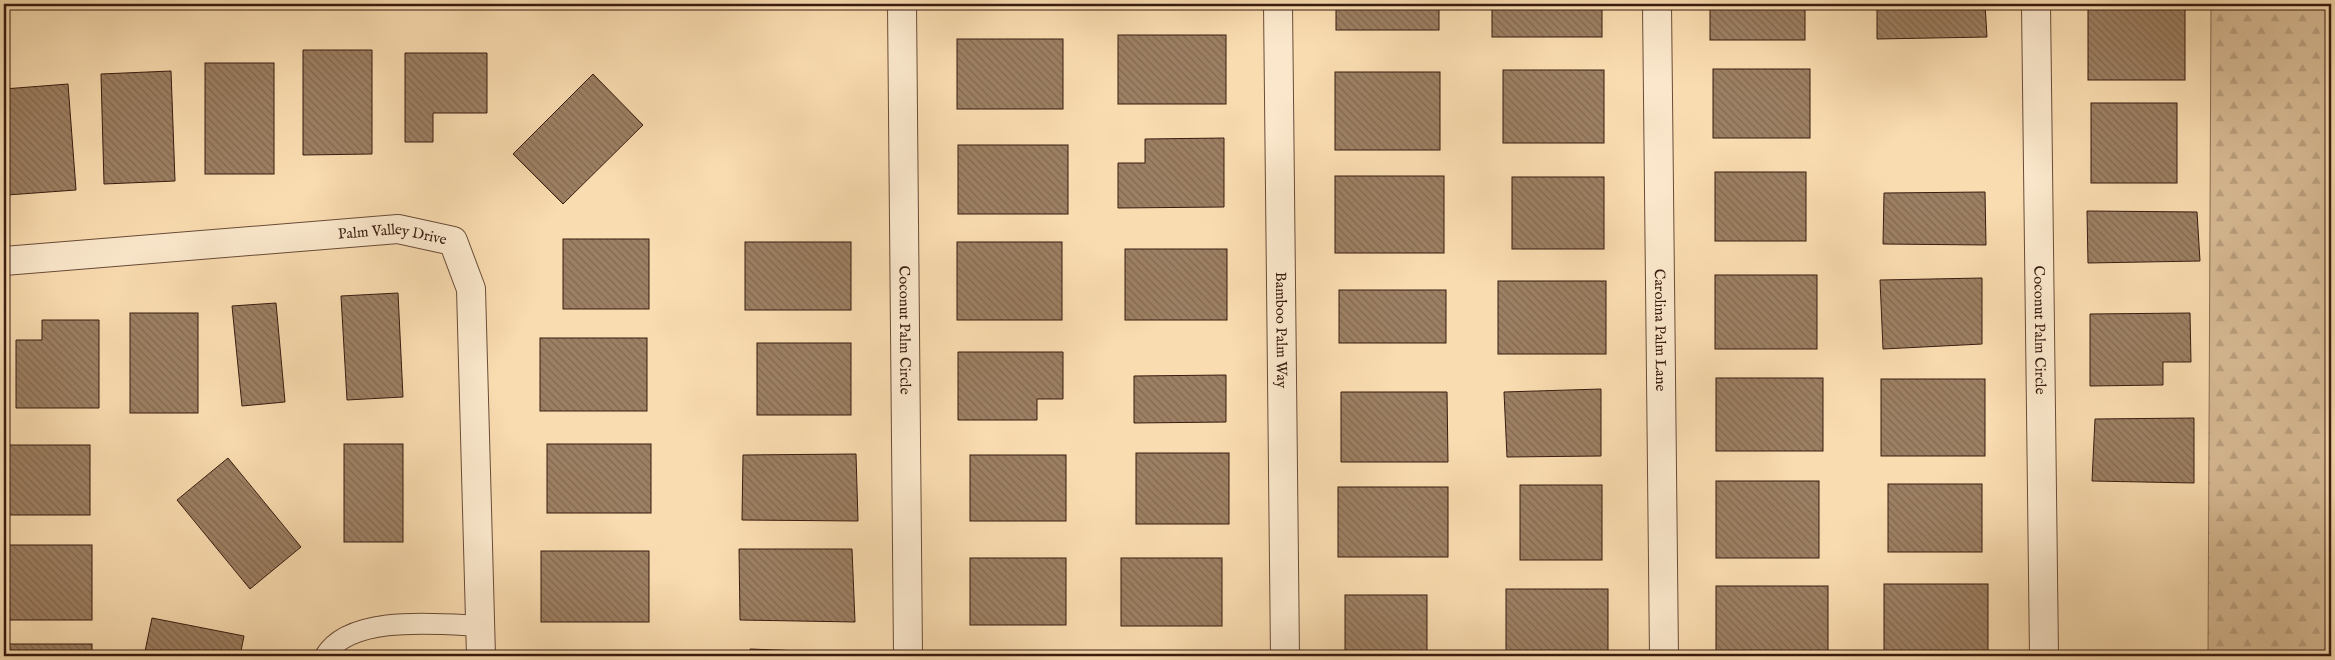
<svg xmlns="http://www.w3.org/2000/svg" width="2335" height="660" font-family="'IM FELL English',serif">
<defs>
<pattern id="forest-firs" width="22" height="20" patternUnits="userSpaceOnUse" patternTransform="scale(1.25)"><rect width="22" height="20" fill="#d8bb95"/><path d="M5 1l3.5 6h-7zM16 11l3.5 6h-7z" fill="#baa07f"/></pattern>
<pattern id="building-back-hatch" width="6" height="6" patternUnits="userSpaceOnUse" patternTransform="scale(1.25)"><rect width="6" height="6" fill="#9d8063"/><path d="M-1 5l2 2M0 0l6 6M5-1l2 2" fill="none" stroke="#816850"/></pattern>
</defs>
<rect width="100%" height="100%" fill="#f9dcb0"/>
<filter id="stains"><feTurbulence type="fractalNoise" baseFrequency=".004" numOctaves="4"/><feColorMatrix values="0 0 0 0 .2 0 0 0 0 .09 0 0 0 0 .02 0 0 0 .5 -.17"/></filter>
<radialGradient id="worn" r=".72"><stop offset=".6" stop-color="#630" stop-opacity="0"/><stop offset="1" stop-color="#630" stop-opacity=".3"/></radialGradient>
<polygon fill="url(#forest-firs)" stroke="#886c52" points="2211,4 2331,4 2331,656 2208,656"/>
<g fill="url(#building-back-hatch)" stroke="#391c10">
<rect x="955" y="4" width="97" height="3"/>
<rect x="1336" y="4" width="103" height="26"/>
<rect x="1492" y="4" width="110" height="33"/>
<rect x="1710" y="4" width="95" height="36"/>
<polygon points="1877,4 1985,4 1987,37 1877,39"/>
<rect x="2088" y="8" width="97" height="72"/>
<rect x="1118" y="35" width="108" height="69"/>
<rect x="957" y="39" width="106" height="70"/>
<polygon points="303,50 372,50 372,154 303,155"/>
<polygon points="405,53 487,53 487,113 433,113 433,142 405,142"/>
<rect x="205" y="63" width="69" height="111"/>
<rect x="1713" y="69" width="97" height="69"/>
<rect x="1503" y="70" width="101" height="73"/>
<polygon points="171,71 175,181 104,184 101,74"/>
<rect x="1335" y="72" width="105" height="78"/>
<polygon points="593,74 643,125 563,204 513,154"/>
<polygon points="68,84 76,190 7,195 4,149 4,89"/>
<rect x="2091" y="103" width="86" height="80"/>
<polygon points="1224,138 1224,207 1118,208 1118,163 1145,163 1145,139"/>
<rect x="958" y="145" width="110" height="69"/>
<rect x="1715" y="172" width="91" height="69"/>
<rect x="1335" y="176" width="109" height="77"/>
<rect x="1512" y="177" width="92" height="72"/>
<polygon points="1985,192 1986,245 1883,244 1884,193"/>
<polygon points="2087,211 2197,212 2200,261 2088,263"/>
<rect x="563" y="239" width="86" height="70"/>
<rect x="745" y="242" width="106" height="68"/>
<rect x="957" y="242" width="105" height="78"/>
<rect x="1125" y="249" width="102" height="71"/>
<rect x="1715" y="275" width="102" height="74"/>
<polygon points="1982,278 1982,344 1883,349 1880,280"/>
<rect x="1498" y="281" width="108" height="73"/>
<rect x="1339" y="290" width="107" height="53"/>
<polygon points="398,293 403,397 347,400 341,296"/>
<polygon points="276,303 285,402 242,406 232,306"/>
<rect x="130" y="313" width="68" height="100"/>
<polygon points="2190,313 2191,362 2163,362 2163,385 2090,386 2090,314"/>
<polygon points="42,320 99,320 99,408 16,408 16,340 42,340"/>
<rect x="540" y="338" width="107" height="73"/>
<rect x="757" y="343" width="94" height="72"/>
<polygon points="958,352 1063,352 1063,399 1037,399 1037,420 958,420"/>
<polygon points="1226,375 1226,422 1134,423 1134,376"/>
<rect x="1716" y="378" width="107" height="73"/>
<rect x="1881" y="379" width="104" height="77"/>
<polygon points="1601,389 1601,456 1507,457 1504,392"/>
<polygon points="1341,392 1447,392 1448,462 1341,462"/>
<polygon points="2194,418 2194,483 2092,481 2095,419"/>
<rect x="344" y="444" width="59" height="98"/>
<rect x="547" y="444" width="104" height="69"/>
<rect x="4" y="445" width="86" height="70"/>
<rect x="1136" y="453" width="93" height="71"/>
<polygon points="856,454 858,521 742,520 743,455"/>
<rect x="970" y="455" width="96" height="66"/>
<polygon points="228,458 301,547 250,589 177,500"/>
<rect x="1716" y="481" width="103" height="77"/>
<rect x="1888" y="484" width="94" height="68"/>
<rect x="1520" y="485" width="82" height="75"/>
<rect x="1338" y="487" width="110" height="70"/>
<rect x="4" y="545" width="88" height="75"/>
<polygon points="739,549 852,549 855,622 740,620"/>
<rect x="541" y="551" width="108" height="71"/>
<rect x="970" y="558" width="96" height="67"/>
<rect x="1121" y="558" width="101" height="68"/>
<rect x="1884" y="584" width="104" height="72"/>
<rect x="1716" y="586" width="112" height="70"/>
<rect x="1506" y="589" width="102" height="67"/>
<rect x="1345" y="595" width="82" height="61"/>
<polygon points="152,618 244,636 240,656 144,656"/>
<rect x="4" y="644" width="88" height="12"/>
<polygon points="750,649 855,653 855,656 750,656"/>
</g>
<g fill="none" stroke-linecap="round" stroke-linejoin="round">
<g stroke="#694c38" stroke-width="22">
<path id="lane" d="M325 656C350 614 438 624 481 626"/>
</g>
<g stroke="#694c38" stroke-width="30">
<g id="street">
<path id="s1" d="M902 4 908 656"/>
<path id="s2" d="M1278 4 1285 656"/>
<path id="s3" d="M1657 4 1664 656"/>
<path id="s4" d="M2036 4 2044 656"/>
<path id="s5" d="M4 261 398 229 453 241 471 289 481 656"/>
</g>
</g>
<use href="#lane" stroke="#fbe8cc" stroke-width="20"/>
<use href="#street" stroke="#fbe8cc" stroke-width="28"/>
</g>
<g text-anchor="middle" stroke-width="4" stroke-linejoin="round" paint-order="stroke">
<g font-size="15" fill="#391c10" stroke="#fbe8cc">
<text dy="5" stroke="none"><textPath href="#s5" startOffset="390">Palm Valley Drive</textPath></text>
<text dy="5" stroke="none"><textPath href="#s1" startOffset="326">Coconut Palm Circle</textPath></text>
<text dy="5" stroke="none"><textPath href="#s2" startOffset="326">Bamboo Palm Way</textPath></text>
<text dy="5" stroke="none"><textPath href="#s3" startOffset="326">Carolina Palm Lane</textPath></text>
<text dy="5" stroke="none"><textPath href="#s4" startOffset="326">Coconut Palm Circle</textPath></text>
</g>
</g>
<rect width="2335" height="660" fill="none" stroke="#f9dcb0" stroke-width="20"/>
<rect x="5" y="5" width="2325" height="650" fill="none" stroke="#391c10" stroke-width="2.5"/>
<rect x="10" y="10" width="2315" height="640" fill="none" stroke="#391c10"/>
<rect width="100%" height="100%" filter="url(#stains)"/>
<rect width="100%" height="100%" fill="url(#worn)"/>
</svg>
